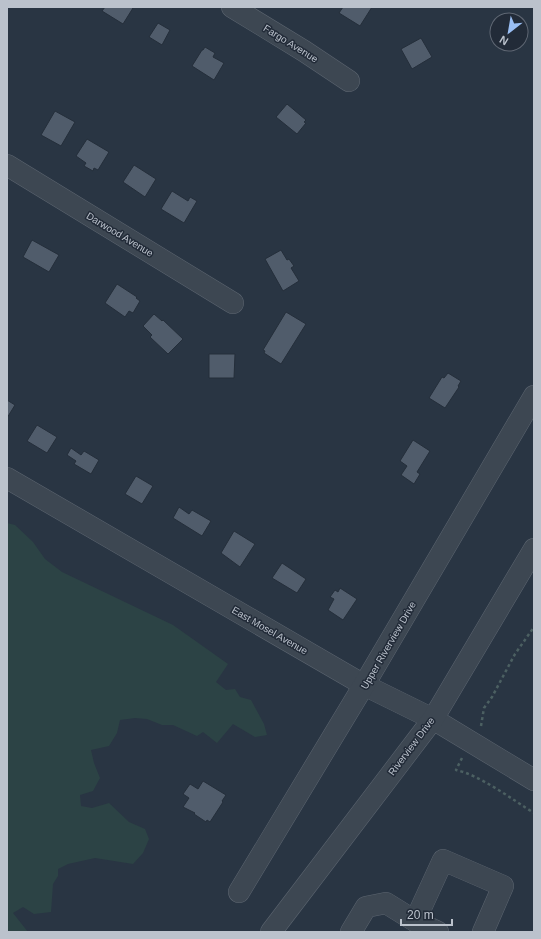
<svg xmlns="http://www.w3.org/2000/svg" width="541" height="939" font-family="Arial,sans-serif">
<rect width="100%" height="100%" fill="#293543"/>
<polygon fill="#2c4345" points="7,523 15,525 33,542 45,559 62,572 173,625 228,664 216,682 226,690 235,689 240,697 251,700 264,724 267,735 255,737 233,724 217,743 203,732 197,736 173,725 162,725 147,719 135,718 120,720 117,733 109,746 91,750 94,763 100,778 93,791 80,795 81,806 92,808 109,803 129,822 145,829 149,839 143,853 133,864 95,858 68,864 58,869 58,876 53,884 51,912 34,914 23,907 13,913 28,932 7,932"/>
<g fill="#505c6b" stroke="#242e3a">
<polygon points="105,7 131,7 133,8 123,24 102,11"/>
<polygon points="343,7 372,7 360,26 339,13"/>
<polygon points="158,23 170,30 162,45 149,37"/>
<polygon points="421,38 432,57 412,69 401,49"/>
<polygon points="205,47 215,53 213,57 224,63 214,80 192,66 202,50 203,50"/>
<polygon points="287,104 306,120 304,122 306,123 297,134 276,117"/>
<polygon points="55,111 75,122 61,146 41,135"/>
<polygon points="87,139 109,152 98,170 94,168 93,171 84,166 86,163 76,156"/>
<polygon points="134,165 156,179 145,197 123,182"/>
<polygon points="172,191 188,201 190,197 197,201 184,223 161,209"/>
<polygon points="32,240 59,255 49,272 23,257"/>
<polygon points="281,250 287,260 289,259 294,266 291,268 299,281 283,291 265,259"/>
<polygon points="117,284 137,297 136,298 140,301 133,313 129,311 125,317 105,303"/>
<polygon points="286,312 306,324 281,364 264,353 265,351 263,350"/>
<polygon points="154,314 162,321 163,320 183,339 168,354 150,337 152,335 143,326"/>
<polygon points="209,354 235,354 234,378 209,378"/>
<polygon points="448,373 461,381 458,386 459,387 445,408 429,398 442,377 444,378"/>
<polygon points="7,400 15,405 7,418"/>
<polygon points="37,425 57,437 47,453 27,441"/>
<polygon points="413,440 430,451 417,472 420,474 414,484 401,475 407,466 400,461"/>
<polygon points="71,448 81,455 84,451 99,460 91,474 74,464 76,461 67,455"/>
<polygon points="136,476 153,486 142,504 125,494"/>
<polygon points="179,507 189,514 192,510 211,521 202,536 173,518"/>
<polygon points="234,531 255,544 240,567 221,553"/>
<polygon points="282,563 306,579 297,593 272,578"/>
<polygon points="340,588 357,599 343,620 328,610 334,599 330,597 335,590 338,592"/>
<polygon points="203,781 226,795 222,801 223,802 210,822 207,820 206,822 194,814 195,813 183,807 189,798 183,794 190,784 198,789"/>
</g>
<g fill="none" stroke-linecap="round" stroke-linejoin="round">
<g stroke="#5c6570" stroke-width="22">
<g id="minor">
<polyline points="232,7 304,51 349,81"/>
<polyline points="7,165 233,303"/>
<polyline points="7,478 364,685 433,719 534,780"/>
<polyline points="239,892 364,685 534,396"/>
<polyline points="415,921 443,860 503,886 483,932"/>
<polyline points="271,932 433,719 534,549"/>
<polyline points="351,932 366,907 386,903 415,921 438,932"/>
</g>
</g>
<g stroke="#4c6062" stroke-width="2.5" stroke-dasharray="3 3" stroke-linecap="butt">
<polyline points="481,726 484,708 492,697 515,654 534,627"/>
<path d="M462 758 456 770C480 775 513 800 534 813"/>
</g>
<use href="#minor" stroke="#3d4752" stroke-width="21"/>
</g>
<g text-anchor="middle" stroke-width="3" stroke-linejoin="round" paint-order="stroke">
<g font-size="10" fill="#bbc2cc" stroke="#222b38">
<text transform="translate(291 43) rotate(32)" y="4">Fargo Avenue</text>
<text transform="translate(120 234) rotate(31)" y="4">Darwood Avenue</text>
<text transform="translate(270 630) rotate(30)" y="4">East Mosel Avenue</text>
<text transform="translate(388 645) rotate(-60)" y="4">Upper Riverview Drive</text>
<text transform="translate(411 746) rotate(-53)" y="4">Riverview Drive</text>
</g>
</g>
<rect width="541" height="939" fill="none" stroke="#bbc2cc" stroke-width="16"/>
<g transform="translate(509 32) rotate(211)"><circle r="19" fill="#222b38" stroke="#5f6773"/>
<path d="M0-3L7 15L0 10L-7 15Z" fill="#99bef3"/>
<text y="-6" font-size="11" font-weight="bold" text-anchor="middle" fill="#bbc2cc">N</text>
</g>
<path d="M401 919v6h51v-6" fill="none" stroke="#bbc2cc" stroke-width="2"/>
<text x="407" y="919" font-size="12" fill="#bbc2cc" stroke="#222b38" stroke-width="3" paint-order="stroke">20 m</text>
</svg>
